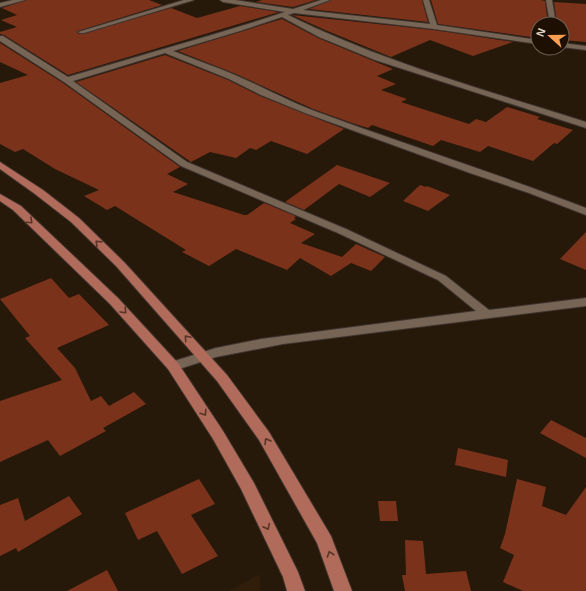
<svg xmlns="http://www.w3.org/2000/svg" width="586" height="591" font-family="Helvetica,sans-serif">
<rect width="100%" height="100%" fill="#26190a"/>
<polygon fill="#301e0a" points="260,574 260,591 229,591"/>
<g fill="#7b321b">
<polygon points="26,0 149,0 162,5 78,31 77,32 80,34 171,8 197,18 240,6 279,12 68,75 4,35 0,34 0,32 17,27 1,20 17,15 2,8"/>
<polygon points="262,0 316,0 293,7 256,2"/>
<polygon points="331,0 422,0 428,22 309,9"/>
<polygon points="431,0 541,0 545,1 548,24 538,24 538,38 438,24"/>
<polygon points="554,2 586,4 586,42 562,40 562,24 557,24"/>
<polygon points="292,15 434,30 513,42 473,56 430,40 391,57 325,30"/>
<polygon points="282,19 318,38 393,69 377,76 396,84 381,90 407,99 401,102 469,124 476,119 486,122 507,107 540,117 537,119 573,130 557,144 554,143 533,161 488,146 480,152 441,140 433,146 372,125 368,128 352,123 313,109 236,74 178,51"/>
<polygon points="0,43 63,83 180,167 167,174 188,184 173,192 244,215 247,215 264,203 296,216 294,218 296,219 290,223 315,234 301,243 342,257 356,244 385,257 371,271 351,263 331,276 300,258 287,270 236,249 209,266 182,252 186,250 115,206 107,210 84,196 99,190 55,169 23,149 15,152 0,144 0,83 28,75 0,62"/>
<polygon points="165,55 228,80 260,96 344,129 307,154 271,141 256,150 250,148 236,158 210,152 191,162 76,82"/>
<polygon points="337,165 390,183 370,197 339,184 304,210 285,202"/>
<polygon points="420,185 426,187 427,186 450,195 428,211 403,201"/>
<polygon points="586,232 586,270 560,259"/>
<polygon points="51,278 69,298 79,294 109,325 57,348 75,368 91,401 101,396 109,406 134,392 146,404 103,428 106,431 60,456 48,440 0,462 0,401 62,380 25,338 30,336 0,299"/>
<polygon points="551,420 586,438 586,458 540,433"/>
<polygon points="458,448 508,460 506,477 455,465"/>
<polygon points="199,479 215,504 191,515 218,556 182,574 157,531 138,540 125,513"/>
<polygon points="517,479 546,487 542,506 566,515 586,487 586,591 523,591 503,582 514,555 500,548 505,534"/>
<polygon points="69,496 82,514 18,552 16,548 0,556 0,505 18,498 25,521"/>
<polygon points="378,501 396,501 398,521 380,521"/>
<polygon points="405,540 423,541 426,574 466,571 471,591 405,591 402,575 406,575"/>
<polygon points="107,570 118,591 67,591"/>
</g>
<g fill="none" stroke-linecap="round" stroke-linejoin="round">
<g stroke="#3e332e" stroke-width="2">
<g id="minor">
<polygon points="13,0 25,0 0,7 0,3"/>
<polygon points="184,0 194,0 84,33 80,33 78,32"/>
<path d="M220 0H235L293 9 321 0H330L303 10 430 24 423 0H429L437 25 538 40V44L434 29 294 13 288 15C383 62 485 90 586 122V128L375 60 319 37 282 17 240 31 173 51C193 59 214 66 235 75 261 86 286 100 312 110 403 144 496 173 586 208V215L529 193 470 173 305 113 261 95 229 79 165 53 73 81 187 162 346 229 446 276 489 310 586 298V306L283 344 216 357 173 371 168 369 166 366 168 363 216 348 261 339 476 311 438 280 338 233 181 166 64 82 0 41V36H3L68 77C140 55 213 36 285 12L223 2Z"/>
<polygon points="546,0 552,0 556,24 550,24"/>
<polygon points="562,43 586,46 586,50 562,47"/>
</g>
</g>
<g stroke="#3e332e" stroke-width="2">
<g id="major">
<polygon points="0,162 43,190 79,218 124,262 227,375 269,432 331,536 352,591 334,591 317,543 259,440 217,381 116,266 71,222 35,194 0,169"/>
<polygon points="0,194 21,206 118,298 178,363 223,431 254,483 298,572 305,591 287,591 283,577 241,489 213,439 168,369 110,304 13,210 0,201"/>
</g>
</g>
<use href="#minor" fill="#766555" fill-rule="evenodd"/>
<use href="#major" fill="#b06b5a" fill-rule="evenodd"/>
</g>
<defs><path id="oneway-chevron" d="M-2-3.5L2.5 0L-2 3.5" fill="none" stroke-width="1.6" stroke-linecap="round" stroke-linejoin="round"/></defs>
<g stroke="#583426">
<use href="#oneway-chevron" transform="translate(30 221) rotate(43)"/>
<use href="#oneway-chevron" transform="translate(98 243) rotate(-136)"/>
<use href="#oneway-chevron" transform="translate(124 311) rotate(47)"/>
<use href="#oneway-chevron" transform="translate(187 338) rotate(-131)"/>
<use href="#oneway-chevron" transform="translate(204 413) rotate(57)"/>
<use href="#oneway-chevron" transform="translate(267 441) rotate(-121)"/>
<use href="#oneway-chevron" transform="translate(267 527) rotate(64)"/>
<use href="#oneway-chevron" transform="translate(330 554) rotate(-109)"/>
</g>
<g transform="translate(550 36) rotate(291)"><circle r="19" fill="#1d1003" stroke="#6c6155"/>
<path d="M0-3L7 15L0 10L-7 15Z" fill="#fb9e51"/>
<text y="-6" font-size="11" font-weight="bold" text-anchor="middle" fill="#e3dad0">N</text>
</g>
</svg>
